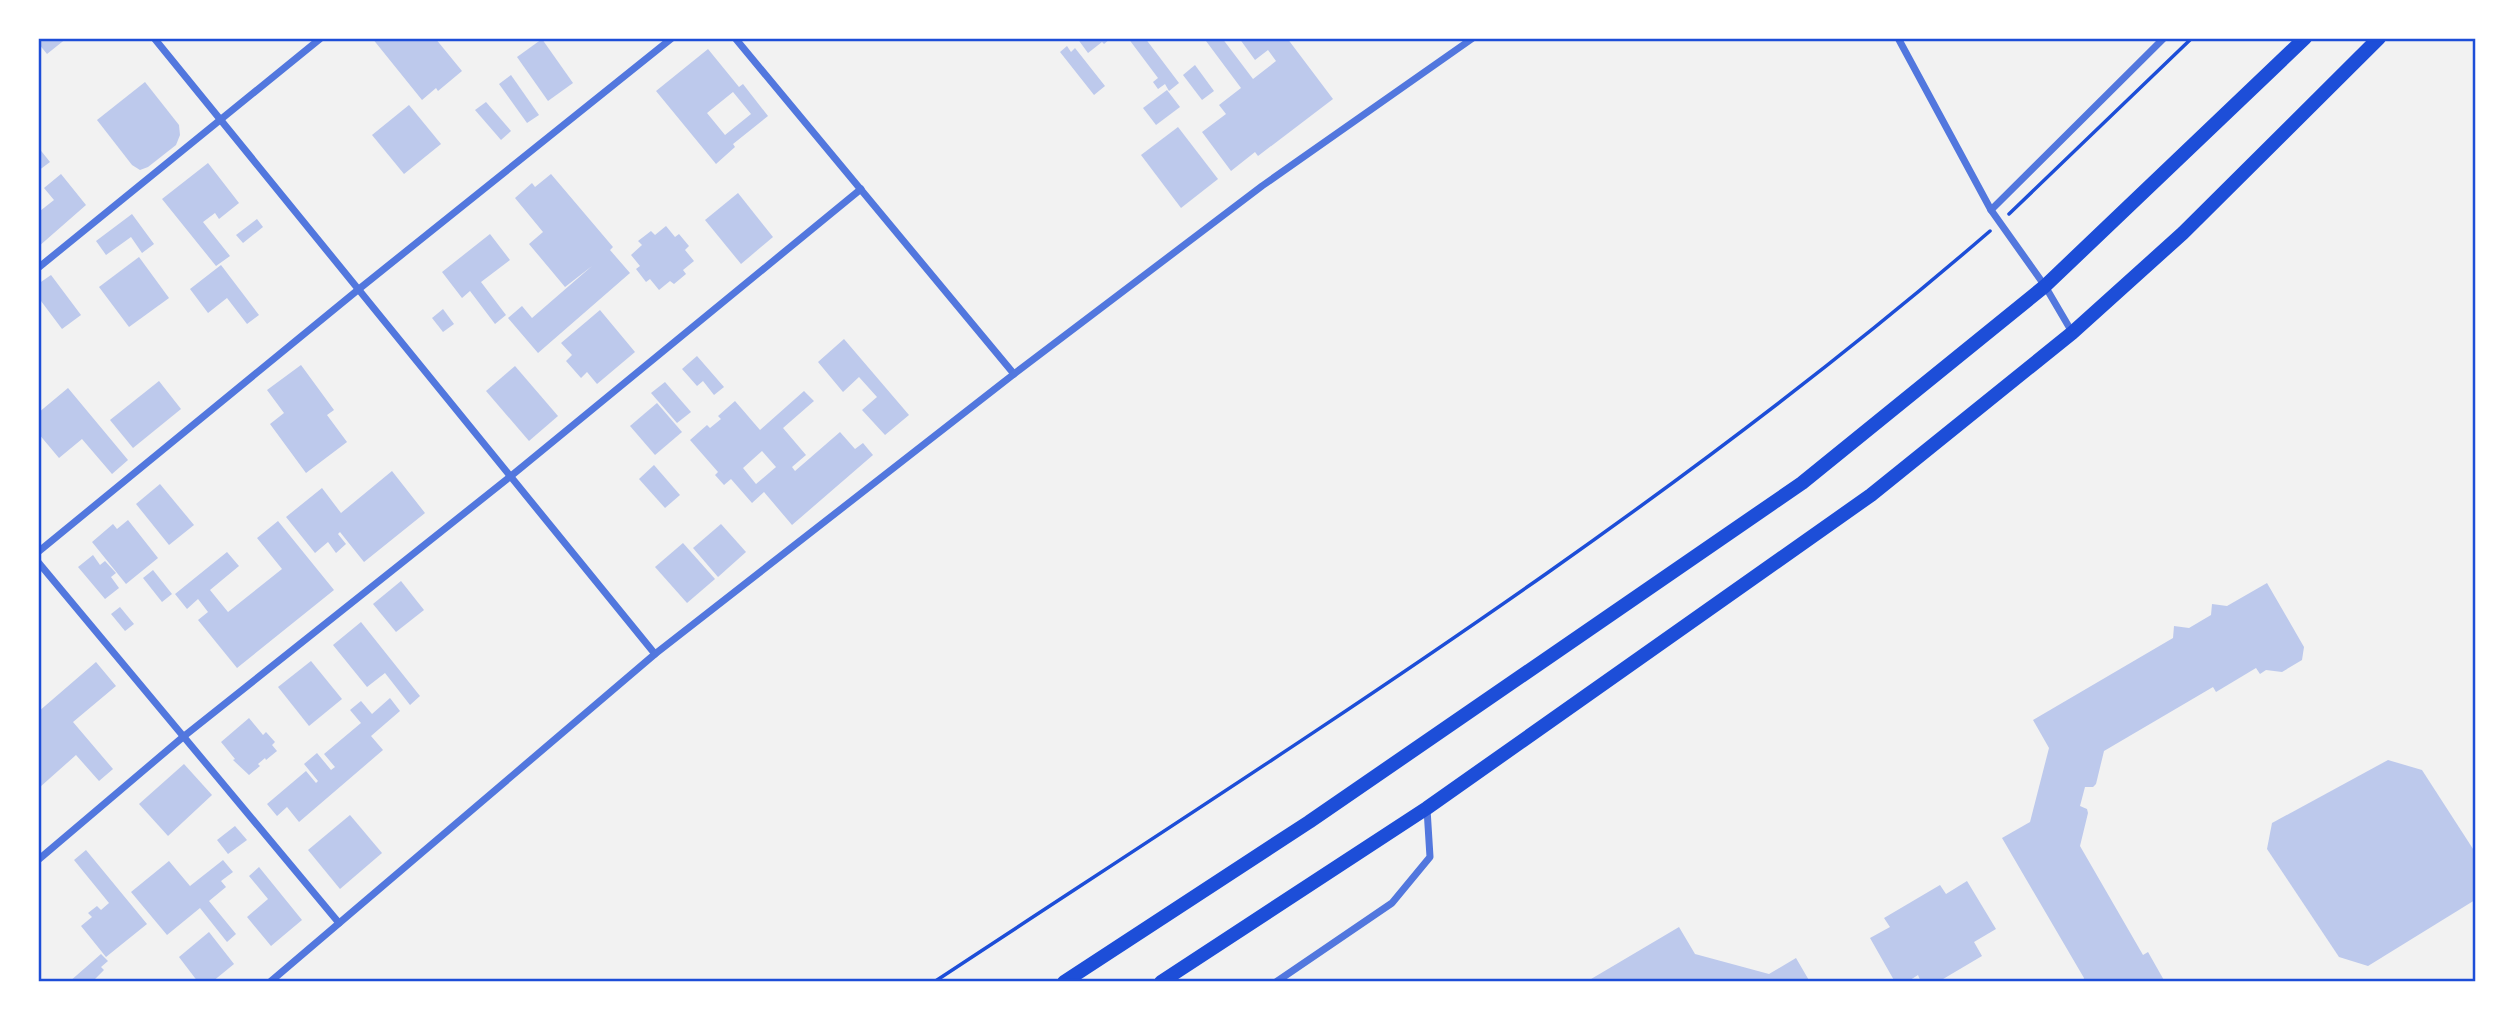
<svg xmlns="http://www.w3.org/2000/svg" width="2514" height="1020" font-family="'DejaVu Sans',sans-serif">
<rect width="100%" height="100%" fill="#f2f2f2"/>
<g fill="#bdc9ec" fill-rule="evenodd">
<polygon points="38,38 67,38 47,54 38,43"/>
<polygon points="372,38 435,38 462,71 438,91 436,88 422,100"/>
<polygon points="1077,38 1111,38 1104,44 1102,42 1088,53"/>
<polygon points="1128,38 1145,38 1179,83 1169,91 1165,84 1158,89 1153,82 1158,78"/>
<polygon points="1209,38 1222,38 1253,79 1276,61 1268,50 1255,60 1239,38 1287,38 1333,99 1258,156 1255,152 1231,171 1202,132 1226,114 1219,105 1241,88 1206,41"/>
<polygon points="542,39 573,83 548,101 517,57"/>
<polygon points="1067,46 1071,52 1075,48 1105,86 1094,95 1060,52"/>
<path d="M708 49 739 87 743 84 768 116 733 144 735 147 716 164 656 91ZM733 92 751 114 725 135 707 113Z"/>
<polygon points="1195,65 1214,91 1202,100 1183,75"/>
<polygon points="511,75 539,115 527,123 499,84"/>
<polygon points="145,82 179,125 180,135 176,145 148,167 140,170 132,165 97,120"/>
<polygon points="1167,90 1180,107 1156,125 1143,108"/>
<polygon points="486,102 511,131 501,140 475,110"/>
<polygon points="409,105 441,144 404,174 372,135"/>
<polygon points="1178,127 1218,179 1181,208 1141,155"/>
<polygon points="38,147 50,162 38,171"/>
<polygon points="208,163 239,203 219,219 215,213 203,222 230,256 216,266 162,199"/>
<polygon points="61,174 86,205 38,247 38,209 40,211 54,200 44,188"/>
<polygon points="551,174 613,247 610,250 630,273 538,353 508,318 522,306 532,318 592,266 565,287 529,244 543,232 515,198 532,183 535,187"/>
<polygon points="738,193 773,237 741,264 705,220"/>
<polygon points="132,214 154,244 142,253 131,237 106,255 96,241"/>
<polygon points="257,219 263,227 243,243 236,235"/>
<polygon points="666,226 675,237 679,234 689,246 685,250 694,261 683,270 686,274 674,284 670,281 659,290 650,279 646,282 636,269 640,266 631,255 642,245 638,241 651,231 655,235"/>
<polygon points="490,234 510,260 481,282 506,315 495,324 470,291 462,298 442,272"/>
<polygon points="139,257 169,298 129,327 99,287"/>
<polygon points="221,265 259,315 247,324 227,298 208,313 190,289"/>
<polygon points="51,275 81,315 62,329 38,297 38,284"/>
<polygon points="443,309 454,324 443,332 432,318"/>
<polygon points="600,310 635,352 597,384 587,372 581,378 566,361 572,355 561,343"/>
<polygon points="844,339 909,415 885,435 862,410 877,397 859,377 843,392 818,362"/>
<polygon points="697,356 724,387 714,395 703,381 697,386 682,369"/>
<polygon points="301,365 334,410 327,415 347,442 306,473 270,424 284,413 267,390"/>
<polygon points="515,366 558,416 529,441 486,391"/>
<polygon points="159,381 181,409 133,448 110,420"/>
<polygon points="665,382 691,412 677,423 651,393"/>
<polygon points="68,388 128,460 112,474 82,439 59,458 38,433 38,413"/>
<path d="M804 391 814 401 783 428 806 455 792 467 795 471 840 432 855 449 863 443 873 455 792 525 764 492 752 503 731 479 724 485 715 475 718 472 690 440 707 425 710 428 721 419 718 416 735 401 760 430ZM762 451 776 467 756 484 743 468Z"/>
<polygon points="657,403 682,432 655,455 630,426"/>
<polygon points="654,465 680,495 665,508 639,479"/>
<polygon points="392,471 425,513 364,562 340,532 338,534 346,544 336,553 328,542 315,553 286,517 322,488 341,513"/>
<polygon points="160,484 194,525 169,545 136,504"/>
<polygon points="128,520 158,558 126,584 92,542 113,524 117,529"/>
<polygon points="278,521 334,590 237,668 198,620 208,612 198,599 187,609 175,594 227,552 239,566 210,590 228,612 282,569 257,538"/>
<polygon points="721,524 746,552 718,577 693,548"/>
<polygon points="683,543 715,579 687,603 655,567"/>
<polygon points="93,555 100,565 105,561 116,573 111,577 119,588 105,599 78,567"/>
<polygon points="153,570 172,594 162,602 143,578"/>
<polygon points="401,581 424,610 396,632 373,604"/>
<polygon points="2267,583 2304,647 2302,660 2282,672 2266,670 2260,674 2256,668 2216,692 2213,687 2104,751 2096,784 2093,787 2085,787 2080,806 2087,809 2088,813 2080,846 2143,955 2148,952 2165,982 2083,982 2084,978 2002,838 2030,822 2049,748 2033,720 2173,638 2174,626 2189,628 2211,615 2212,604 2227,606"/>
<polygon points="120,607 134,624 125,631 111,614"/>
<polygon points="361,622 420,696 410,705 385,673 367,687 333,645"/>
<polygon points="311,661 342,699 309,726 278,687"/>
<polygon points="96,662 116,686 73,722 113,769 99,781 76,755 40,787 38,712"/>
<polygon points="390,698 400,711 371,736 383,750 299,822 287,807 277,816 267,804 306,771 316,783 318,781 304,764 317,753 331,770 335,767 324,754 361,723 350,710 361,701 372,714"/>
<polygon points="249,718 263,735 266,732 275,742 272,745 277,751 266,760 265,758 258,764 260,766 249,775 233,760 235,759 221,742"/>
<polygon points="2388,760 2422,770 2475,852 2475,900 2368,966 2339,957 2267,849 2272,823"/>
<polygon points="184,764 212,795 168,836 139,804"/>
<polygon points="350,815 382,853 340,889 308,850"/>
<polygon points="235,826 247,840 228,854 217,840"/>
<polygon points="86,850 147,924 106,957 81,926 92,917 88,913 97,906 101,910 109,903 74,860"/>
<polygon points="223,860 233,872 221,881 226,887 209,901 236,934 227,942 200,908 167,935 131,892 169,861 190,886"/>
<polygon points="259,867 302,920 271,946 247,917 268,899 249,876"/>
<polygon points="1967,881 1996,929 1974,942 1982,956 1938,982 1921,982 1918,975 1907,982 1895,982 1870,938 1890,927 1884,918 1940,885 1946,894"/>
<polygon points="1679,927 1695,954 1769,974 1796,958 1810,982 1586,982"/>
<polygon points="209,932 234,964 212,982 198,982 179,957"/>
<polygon points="101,954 108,961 101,967 104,970 92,982 69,982"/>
</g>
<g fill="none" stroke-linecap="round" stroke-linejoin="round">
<g stroke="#1d4ed8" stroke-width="3.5">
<polyline points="2009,214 2192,38"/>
<path d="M934 982C1295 744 1663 514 1990 231"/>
</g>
<g stroke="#5277de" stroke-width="7">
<polyline points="154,38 655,654"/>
<polyline points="735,38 1014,374"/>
<polyline points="1898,38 1991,210 2045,286 2072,332"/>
<polyline points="1991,210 2164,38"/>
<polyline points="38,268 321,38"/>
<polyline points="38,552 359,289 672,38"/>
<polyline points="38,562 339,923"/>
<polyline points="38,860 183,737 511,476 861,189"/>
<polyline points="270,982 655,654 1014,374 1262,186 1473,38"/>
<polyline points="1276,982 1392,903 1430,857 1427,809"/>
</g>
<g stroke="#1d4ed8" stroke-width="14">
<polyline points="1064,982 1309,822 1802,483 2045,286 2305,38"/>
<polyline points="1161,982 1427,808 1871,495 2072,333 2183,233 2379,38"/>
</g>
</g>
<rect width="2514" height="1020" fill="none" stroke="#ffffff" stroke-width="80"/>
<rect x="40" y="40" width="2434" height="940" fill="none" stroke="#1d4ed8" stroke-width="2.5"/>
</svg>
